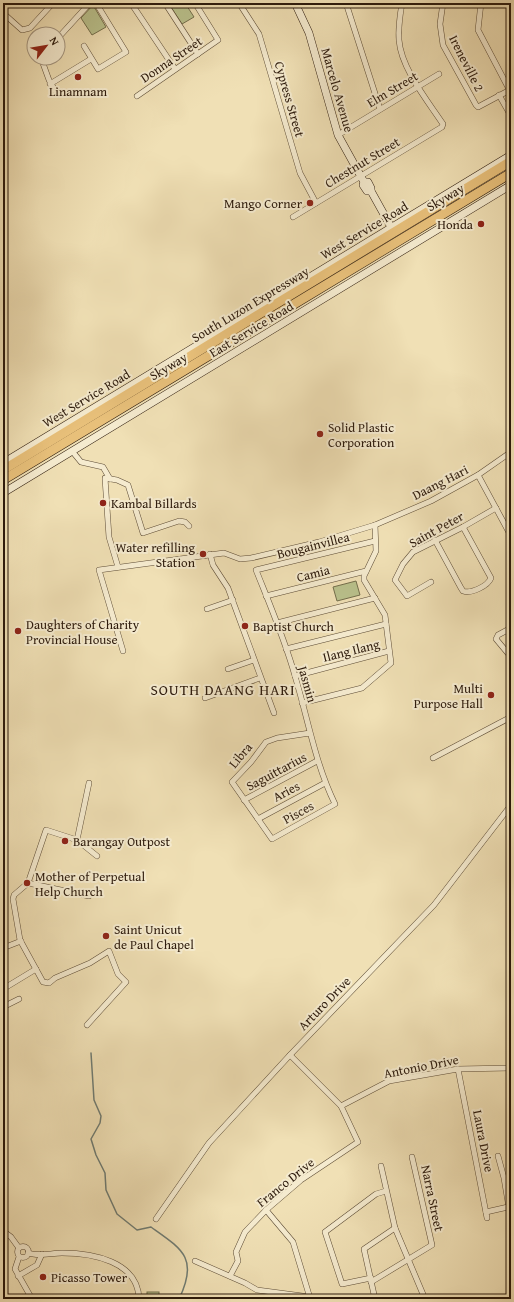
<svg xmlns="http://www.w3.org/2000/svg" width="514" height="1302" font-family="'Gentium Book Plus',serif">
<rect width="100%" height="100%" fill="#f0e0b5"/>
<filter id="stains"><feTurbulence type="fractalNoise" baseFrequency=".005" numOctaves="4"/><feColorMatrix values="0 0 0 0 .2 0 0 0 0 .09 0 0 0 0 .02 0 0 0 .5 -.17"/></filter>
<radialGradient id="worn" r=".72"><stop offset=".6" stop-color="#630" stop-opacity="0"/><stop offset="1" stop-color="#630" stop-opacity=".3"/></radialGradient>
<g fill="#bac28d" stroke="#736e4c">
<polygon points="171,3 185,3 194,17 182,24 169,4"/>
<polygon points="93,5 106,27 92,35 81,18"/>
<polygon points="356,581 360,595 337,601 333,587"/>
<rect x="147" y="1292" width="12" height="7"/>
</g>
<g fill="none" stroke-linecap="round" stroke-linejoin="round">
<path stroke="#6f7b72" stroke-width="1.5" d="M91 1053 94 1100 101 1116 100 1123 91 1139 96 1155 105 1173 106 1190 117 1214 137 1230 151 1227C182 1249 199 1258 179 1299"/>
<g stroke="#5d4c36" stroke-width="6">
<g id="street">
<polyline points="131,3 175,69"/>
<polyline points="165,3 198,54"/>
<polyline points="239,3 259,34 300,173 316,203"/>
<polyline points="346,3 380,109"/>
<polyline points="443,3 440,24 443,45 476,105 478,107 508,91 509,89 478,30 481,3"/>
<polyline points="3,13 22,30 30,28 53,3"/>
<polyline points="58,38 90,3"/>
<polyline points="84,46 98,69 126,52 96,3"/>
<polyline points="41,58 49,80 57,94"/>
<polyline points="50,84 91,59"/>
<polyline points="499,95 511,116"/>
<polyline points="137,96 218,40 195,3"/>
<polyline points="338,135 439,74"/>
<path d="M293 217 442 127 443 124C427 100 401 68 399 40 398 28 400 15 402 3"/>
<polyline points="72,451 81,462 103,467 110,479"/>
<polyline points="478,475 511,536"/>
<path d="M435 540 461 588 463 591C471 594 488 586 491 578L463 527"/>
<polyline points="210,554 213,565 228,588 274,713"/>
<polyline points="118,567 109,537 105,478 117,480 128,485 143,533 179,521 185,522 189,526"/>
<polyline points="431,582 407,596 395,580 403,564 413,552 463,527 496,508"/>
<polyline points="266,596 366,571"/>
<polyline points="207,609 233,600"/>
<polyline points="277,623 375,598"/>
<polyline points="511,628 498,635 496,639 511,657"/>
<polyline points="286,649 386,624"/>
<polyline points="123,651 99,570 224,553 240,559 251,558 319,542 375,525 431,501 478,475 511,452"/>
<polyline points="228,669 254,660"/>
<polyline points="295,676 389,651"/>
<polyline points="205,698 260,678"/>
<polyline points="302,703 362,688 391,663 385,615 364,580 364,576 376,551 375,525"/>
<path d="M310 733 277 738 266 742 251 762 232 782 272 839 335 804C315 763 308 719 295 676 285 640 270 605 256 570L375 541"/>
<polyline points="433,758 511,717"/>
<polyline points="244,800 317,761"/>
<polyline points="258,819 325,783"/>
<polyline points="77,840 89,783"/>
<polyline points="28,883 89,896"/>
<polyline points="3,948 21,941"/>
<polyline points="3,989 36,969"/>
<polyline points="3,1007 19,999"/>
<polyline points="87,1025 126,982 118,974 109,951 90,963 55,978 49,983 43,982 20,940 13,899 14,895 28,883 46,830 77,840 97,856"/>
<polyline points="458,1069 487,1218"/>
<polyline points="341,1106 389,1081 458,1069 511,1068"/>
<polyline points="498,1156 504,1178 511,1220"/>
<polyline points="381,1166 395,1228 425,1299"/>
<polyline points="266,1210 293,1242 310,1298"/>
<polyline points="486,1212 508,1207"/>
<polyline points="156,1219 209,1143 290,1055 434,905 511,805"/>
<polyline points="3,1231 11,1237 19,1248"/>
<circle cx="23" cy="1252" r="5.5"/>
<path d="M28 1253C39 1257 51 1253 62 1253 92 1253 138 1261 139 1299"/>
<polyline points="19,1257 15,1269 32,1299"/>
<polyline points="195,1261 245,1283 257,1290 310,1297"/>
<polyline points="18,1276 37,1265 42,1254"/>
<polyline points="230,1276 238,1261 236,1252 245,1232 266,1210 301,1180 358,1142 341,1106 290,1055"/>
<polyline points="371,1278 342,1284 325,1232 376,1194 386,1191"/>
<polyline points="371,1282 432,1245 412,1157"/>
<polyline points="375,1299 364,1249 395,1228"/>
</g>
</g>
<g stroke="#2c1a0c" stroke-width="8">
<g id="secondary">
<polyline points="295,3 309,33 338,135 364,182 363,185 367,191 371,191"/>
<polyline points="364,182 368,182 371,188 371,191 391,227"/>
<polyline points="3,463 511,155"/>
<polyline points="3,493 511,185"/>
</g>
</g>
<g stroke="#2c1a0c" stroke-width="10">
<g id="highway">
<polyline points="3,470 511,161"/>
<polyline points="3,480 511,173"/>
</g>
</g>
<use href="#street" stroke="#f5ebcf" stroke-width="5"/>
<use href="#secondary" stroke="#f5ebcf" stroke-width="7"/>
<use href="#highway" stroke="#e8c07a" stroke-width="9"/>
</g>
<g fill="#8f2418" stroke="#f5ebcf" stroke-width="1.5">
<circle cx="78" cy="77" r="4"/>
<circle cx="310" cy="203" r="4"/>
<circle cx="481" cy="224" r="4"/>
<circle cx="320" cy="434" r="4"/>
<circle cx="103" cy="503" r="4"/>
<circle cx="203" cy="554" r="4"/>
<circle cx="245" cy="626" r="4"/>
<circle cx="18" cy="631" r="4"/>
<circle cx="491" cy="695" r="4"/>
<circle cx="65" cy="841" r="4"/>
<circle cx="27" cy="883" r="4"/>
<circle cx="106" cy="936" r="4"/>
<circle cx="43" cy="1277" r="4"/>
</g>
<g text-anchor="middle" stroke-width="4" stroke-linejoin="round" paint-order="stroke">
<g font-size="13" fill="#2c1a0c" stroke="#f5ebcf">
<text transform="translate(171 59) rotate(-34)" y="5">Donna Street</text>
<text transform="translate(467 63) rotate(63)" y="5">Ireneville 2</text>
<text transform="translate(392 89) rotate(-31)" y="5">Elm Street</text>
<text transform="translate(338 90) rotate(74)" y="5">Marcelo Avenue</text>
<text transform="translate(290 99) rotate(74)" y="5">Cypress Street</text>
<text transform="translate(362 162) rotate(-31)" y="5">Chestnut Street</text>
<text transform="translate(445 197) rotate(-31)" y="5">Skyway</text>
<text transform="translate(364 230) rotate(-31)" y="5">West Service Road</text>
<text transform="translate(250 304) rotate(-31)" y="5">South Luzon Expressway</text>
<text transform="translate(251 329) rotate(-31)" y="5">East Service Road</text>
<text transform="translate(168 366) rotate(-31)" y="5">Skyway</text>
<text transform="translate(86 398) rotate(-31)" y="5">West Service Road</text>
<text transform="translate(440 482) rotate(-27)" y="5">Daang Hari</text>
<text transform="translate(436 529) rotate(-29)" y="5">Saint Peter</text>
<text transform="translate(313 545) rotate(-14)" y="5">Bougainvillea</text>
<text transform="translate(313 573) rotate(-14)" y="5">Camia</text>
<text transform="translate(351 650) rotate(-14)" y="5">Ilang Ilang</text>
<text transform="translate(308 684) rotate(74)" y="5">Jasmin</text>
<text transform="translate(240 755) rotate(-50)" y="5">Libra</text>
<text transform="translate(276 771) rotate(-28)" y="5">Saguittarius</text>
<text transform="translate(286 791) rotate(-28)" y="5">Aries</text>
<text transform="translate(298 812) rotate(-29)" y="5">Pisces</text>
<text transform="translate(324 1003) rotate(-46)" y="5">Arturo Drive</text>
<text transform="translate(421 1066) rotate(-11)" y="5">Antonio Drive</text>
<text transform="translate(484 1141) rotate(79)" y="5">Laura Drive</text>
<text transform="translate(285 1182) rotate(-39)" y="5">Franco Drive</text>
<text transform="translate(433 1198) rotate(78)" y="5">Narra Street</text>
</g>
<g font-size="13" fill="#2c1a0c" stroke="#f5ebcf" text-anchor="start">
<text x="78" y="96" text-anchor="middle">Linamnam</text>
<text x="302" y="208" text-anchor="end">Mango Corner</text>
<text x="473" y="229" text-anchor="end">Honda</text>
<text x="328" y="432">Solid Plastic<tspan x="328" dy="15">Corporation</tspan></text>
<text x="111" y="508">Kambal Billards</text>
<text x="195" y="552" text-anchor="end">Water refilling<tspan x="195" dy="15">Station</tspan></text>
<text x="26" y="629">Daughters of Charity<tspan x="26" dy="15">Provincial House</tspan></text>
<text x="253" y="631">Baptist Church</text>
<text x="483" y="693" text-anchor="end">Multi<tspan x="483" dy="15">Purpose Hall</tspan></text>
<text x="73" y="846">Barangay Outpost</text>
<text x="35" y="881">Mother of Perpetual<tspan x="35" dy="15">Help Church</tspan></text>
<text x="114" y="934">Saint Unicut<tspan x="114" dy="15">de Paul Chapel</tspan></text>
<text x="51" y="1282">Picasso Tower</text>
</g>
<g font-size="15" letter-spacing="1" fill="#2c1a0c" stroke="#f5ebcf">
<text x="223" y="695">SOUTH DAANG HARI</text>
</g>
</g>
<rect width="514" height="1302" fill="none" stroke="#f0e0b5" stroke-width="16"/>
<rect x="4" y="4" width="506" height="1294" fill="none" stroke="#2c1a0c" stroke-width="2"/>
<rect x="8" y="8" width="498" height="1286" fill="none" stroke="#2c1a0c"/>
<g transform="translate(46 46) rotate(59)"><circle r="19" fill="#f5ebcf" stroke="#a59781"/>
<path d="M0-3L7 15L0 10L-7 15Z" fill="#8f2418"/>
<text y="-6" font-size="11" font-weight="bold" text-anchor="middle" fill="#2c1a0c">N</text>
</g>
<rect width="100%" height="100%" filter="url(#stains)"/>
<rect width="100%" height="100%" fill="url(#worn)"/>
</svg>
